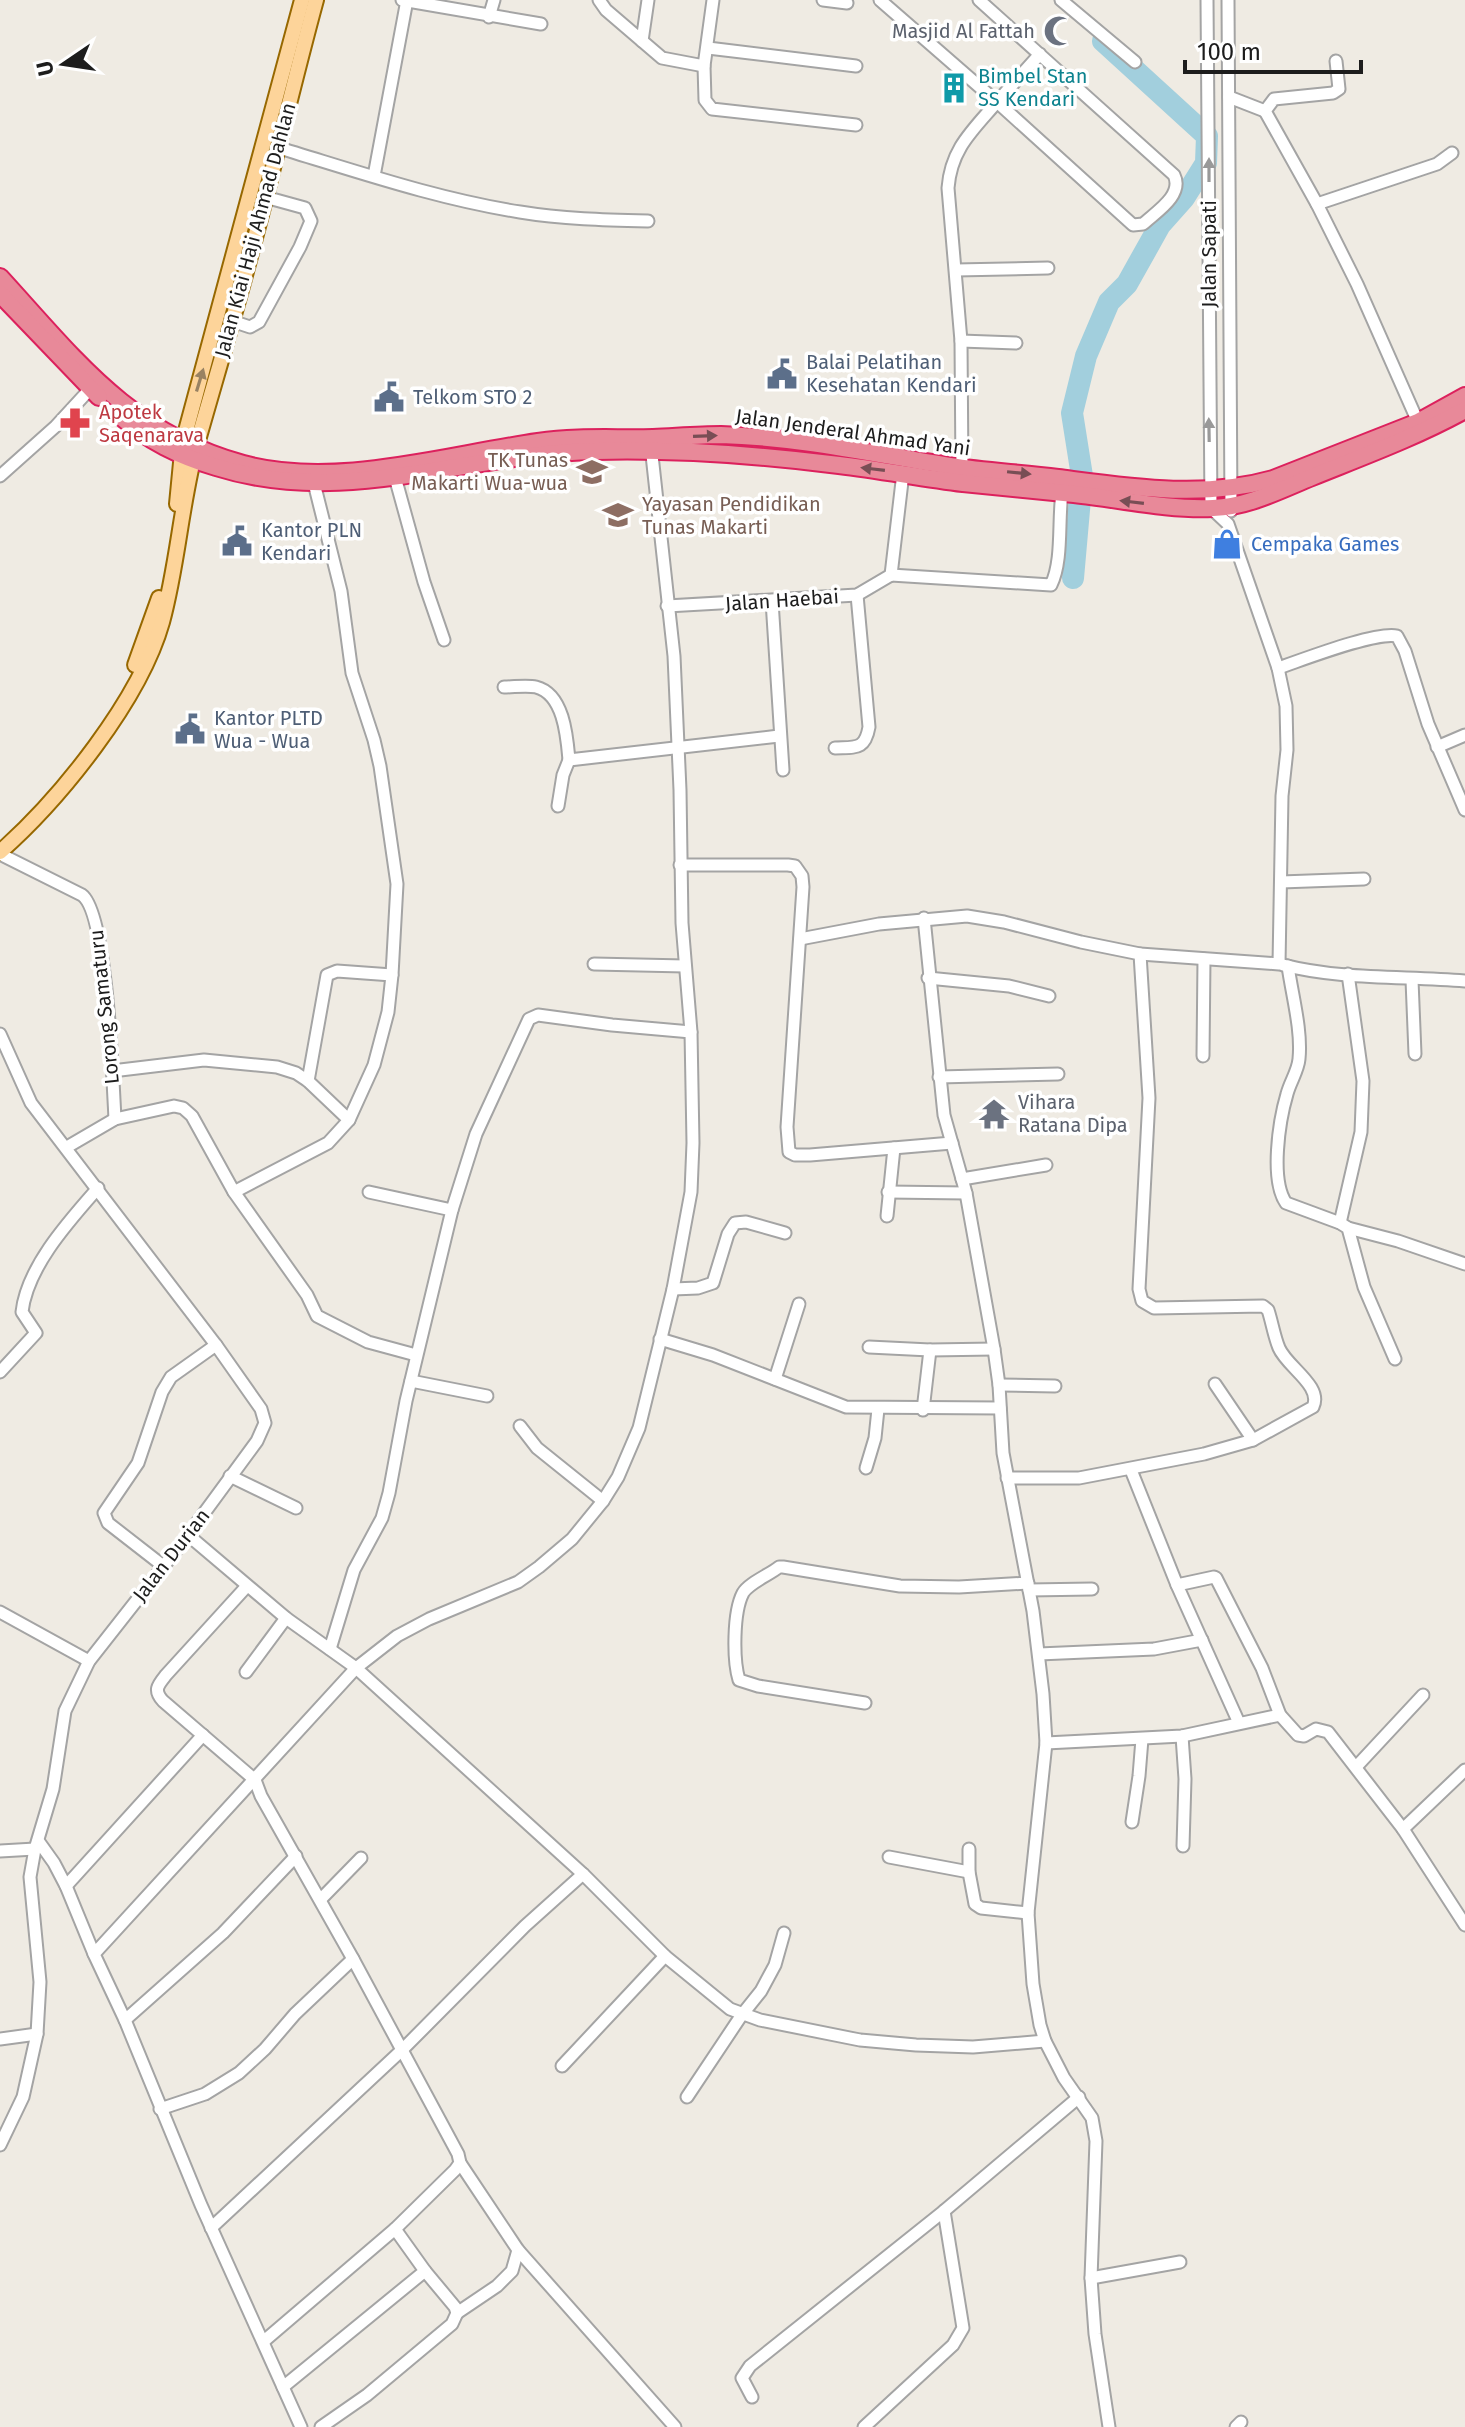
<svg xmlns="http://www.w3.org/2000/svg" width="1465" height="2427" font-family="'Fira Sans',sans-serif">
<rect width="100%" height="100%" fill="#efebe3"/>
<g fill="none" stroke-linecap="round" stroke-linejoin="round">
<polyline stroke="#a2cfdd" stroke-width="22" points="1073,578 1082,476 1072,413 1086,356 1109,302 1127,284 1160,225 1184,198 1206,163 1207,136 1103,41"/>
<g stroke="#a4a4a4" stroke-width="15">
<g id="minor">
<polyline points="402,0 541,24"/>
<polyline points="599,0 606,10 662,58 704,66 713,0"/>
<polyline points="823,0 847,3"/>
<path d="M880 0 997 102C972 131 951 149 948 188L961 341 962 474"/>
<path d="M979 0 1174 175C1184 195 1156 212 1143 224L1133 225 997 102 1040 54"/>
<polyline points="1061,0 1135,62"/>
<polyline points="1228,0 1231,511"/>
<polyline points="489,17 494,0"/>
<polyline points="642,41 648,0"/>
<polyline points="708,48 856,66"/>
<polyline points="704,66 705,100 712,109 856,125"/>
<polyline points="1229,97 1265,111"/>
<path d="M276 147C356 171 437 199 520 212 562 219 605 220 648 221"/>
<polyline points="374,176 407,0"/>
<polyline points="1317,204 1265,111 1274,99 1333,93 1339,89 1336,61"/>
<polyline points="956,270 1048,268"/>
<polyline points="232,321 250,327 259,322 300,247 311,221 305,208 265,197"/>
<polyline points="961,341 1016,343"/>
<polyline points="1418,422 1357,284 1317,204 1437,164 1452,153"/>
<polyline points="0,476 56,426 90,389"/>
<polyline points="395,477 424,582 444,640"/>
<path d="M891 575 1051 585C1063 561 1058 521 1062 493"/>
<polyline points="891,575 903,473"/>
<polyline points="772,601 783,770"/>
<polyline points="667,606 857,595 891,575"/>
<path d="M1278 668C1302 660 1376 631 1397 636L1405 651 1428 724 1465 810"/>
<path d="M504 687C514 687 527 685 536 687 564 694 567 737 569 760L779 736"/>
<polyline points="1437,747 1465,735"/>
<path d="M835 748C856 747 865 750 869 727L857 595"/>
<polyline points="558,806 563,775 569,760"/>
<path d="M0 854 82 895C107 913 113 1083 115 1119"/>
<polyline points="680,865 788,865 795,866 802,876 803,887 787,1127 789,1152 795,1155 810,1155 952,1143"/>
<polyline points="1281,882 1364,879"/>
<polyline points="924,918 944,1115 966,1193 994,1349 999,1385 1003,1453 1033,1611 1043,1694 1046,1743 1028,1913 1033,1984 1040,2025 1045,2041 1064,2078 1092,2118 1096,2141 1091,2278 1095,2334 1109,2427"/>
<path d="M800 939 879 924 967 916 1004 922 1081 942 1140 954 1149 1098 1139 1289 1142 1301 1154 1308 1263 1306 1268 1310C1272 1322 1274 1336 1279 1348 1287 1367 1323 1386 1313 1407L1253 1440 1204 1454 1079 1478H1007"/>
<polyline points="1140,954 1279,964 1282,796 1287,750 1286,706 1278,668 1228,524 1211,508 1207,0"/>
<polyline points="594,964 685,966"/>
<path d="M1283 965C1342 980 1405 976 1465 981"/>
<path d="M1288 966C1292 995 1302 1030 1299 1059 1298 1071 1290 1082 1287 1094 1279 1121 1270 1180 1286 1203L1340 1223 1348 1228 1364 1287 1395 1359"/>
<polyline points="928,978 1009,986 1049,996"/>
<polyline points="1412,980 1415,1054"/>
<polyline points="0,1034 31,1103 216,1345 261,1409 265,1423 257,1441 188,1535 89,1661 65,1711 53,1789 35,1849 30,1877 40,1982 37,2034 23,2097 0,2145"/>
<polyline points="1203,1056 1204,959"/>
<polyline points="112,1071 204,1060 277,1067 296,1073 308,1081 349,1120"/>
<polyline points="939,1077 1058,1074"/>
<polyline points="308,1081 327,975 337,971 392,975"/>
<polyline points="67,1147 115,1119 174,1106 183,1108 192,1116 234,1192 307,1295 317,1316 368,1342 416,1355"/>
<polyline points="962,1179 1046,1165"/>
<polyline points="234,1192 328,1143 349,1120 374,1065 388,1012 392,975 397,884 380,766 374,740 352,673 341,591 314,483"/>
<polyline points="369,1192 452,1210"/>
<polyline points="888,1192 966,1193"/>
<polyline points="887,1216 894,1148"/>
<polyline points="1340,1223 1361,1132 1363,1081 1348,974"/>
<polyline points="1348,1228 1398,1241 1465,1264"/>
<polyline points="673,1289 698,1288 713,1283 728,1234 735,1223 746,1222 785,1233"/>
<polyline points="660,1339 713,1355 846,1407 1000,1408"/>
<polyline points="869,1347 930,1350 994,1349"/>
<path d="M0 1372 36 1333 22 1312C27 1267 69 1221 98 1188"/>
<polyline points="775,1379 799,1304"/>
<polyline points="411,1381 487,1396"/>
<polyline points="1215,1384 1253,1440"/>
<polyline points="999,1385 1055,1386"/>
<polyline points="923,1410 930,1350"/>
<polyline points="520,1426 537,1448 603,1501"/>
<polyline points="866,1468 875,1438 878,1409"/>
<polyline points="1131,1470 1177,1585"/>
<polyline points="230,1476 296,1508"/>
<polyline points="188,1535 286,1618 356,1668 583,1874 665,1956 730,2009 760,2020 860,2040 916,2045 973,2047 1045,2041"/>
<polyline points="162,1565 108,1523 104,1513 138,1463 162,1392 171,1377 216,1345"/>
<path d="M247 1586 166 1675C158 1685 153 1690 163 1701L255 1780 261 1796 353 1959 458 2154 460 2163 455 2170 395 2229"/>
<polyline points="1029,1590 1092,1589"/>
<polyline points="0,1612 89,1661"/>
<polyline points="330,1649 354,1570 382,1518 389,1493 406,1401 452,1210 476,1134 529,1019 538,1015 612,1025 691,1032"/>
<polyline points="1039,1654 1154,1649 1202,1640"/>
<polyline points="246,1672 286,1618"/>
<path d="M865 1703 758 1686 739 1680C733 1660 733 1612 743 1593 749 1583 769 1575 779 1567H783L900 1586 959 1587 1028 1583"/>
<polyline points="1239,1723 1177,1585 1214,1577 1216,1578 1262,1668 1280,1715 1298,1735 1304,1736 1316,1729 1328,1732 1403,1829 1465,1925"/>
<polyline points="1182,1736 1185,1779 1183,1846"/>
<polyline points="1046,1743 1182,1736 1280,1715"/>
<polyline points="1356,1767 1423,1695"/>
<polyline points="1132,1822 1139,1776 1142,1739"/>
<polyline points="1403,1829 1465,1770"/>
<polyline points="39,1842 54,1863 66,1886 203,1735"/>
<polyline points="969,1849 969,1872 975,1904 981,1908 1028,1913"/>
<polyline points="0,1851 35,1849"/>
<polyline points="889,1857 969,1872"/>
<polyline points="66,1886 94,1954"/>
<polyline points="321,1899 361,1858"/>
<polyline points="125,2020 223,1933 296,1856"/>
<polyline points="0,2039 37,2034"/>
<polyline points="562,2066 665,1956"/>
<polyline points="687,2097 741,2016 761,1991 775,1965 784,1933"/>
<polyline points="160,2109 205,2094 239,2073 265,2049 295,2014 353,1959"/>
<polyline points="460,2163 518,2250 675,2427"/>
<polyline points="211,2228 402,2050 525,1926 583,1874"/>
<polyline points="1091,2278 1180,2262"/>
<polyline points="457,2313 497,2286 512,2271 518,2250"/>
<polyline points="264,2341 395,2229 425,2271 283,2387"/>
<polyline points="752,2397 742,2378 750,2366 944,2211 1079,2097"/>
<polyline points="301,2427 201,2205 125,2020 94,1954 356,1668 397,1636 429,1619 518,1582 539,1567 572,1539 603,1501 618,1477 639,1428 673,1289 691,1192 693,1143 691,1032 682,923 680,790 674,656 651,446"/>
<polyline points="321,2427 367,2395 452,2324 457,2313 455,2307 425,2271"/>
<polyline points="864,2427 953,2345 963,2328 944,2211"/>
<polyline points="1236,2427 1241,2422"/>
</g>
</g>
<g stroke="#976800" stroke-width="18">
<g id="major">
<polyline points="177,504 183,442 302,0"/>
<polyline points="135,665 159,598"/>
<path d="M0 852C60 799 140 700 162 622 178 564 181 502 197 444 214 384 232 324 248 264 272 176 292 88 316 0"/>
</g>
</g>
<g stroke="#dc215d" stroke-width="20">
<g id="highway">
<path d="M0 277C76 360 128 432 243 464 336 489 445 455 538 442 577 436 615 439 653 438 676 437 699 435 721 435 798 437 874 454 950 466 985 472 1022 473 1058 478 1128 487 1203 499 1273 479L1418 422 1465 396"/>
<polyline points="0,294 99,397"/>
<path d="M119 415C148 441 179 456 216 467 346 508 466 453 596 451 676 449 759 455 839 465 881 470 922 478 963 483 1000 487 1037 490 1074 494 1120 499 1167 510 1213 508 1248 507 1280 490 1312 477 1364 456 1416 437 1465 410"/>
</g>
</g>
<use href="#minor" stroke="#fff" stroke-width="11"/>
<use href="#major" stroke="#fdd49a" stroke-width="14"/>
<use href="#highway" stroke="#e88999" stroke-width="16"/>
</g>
<defs><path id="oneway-solid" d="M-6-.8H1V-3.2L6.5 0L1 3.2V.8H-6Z" transform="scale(2)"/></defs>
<g fill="#999">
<use href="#oneway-solid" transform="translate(1209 170) rotate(-90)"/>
<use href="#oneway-solid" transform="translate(1209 430) rotate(-91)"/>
</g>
<use fill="#988262" href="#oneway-solid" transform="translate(200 380) rotate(-73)"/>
<g fill="#784e55">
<use href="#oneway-solid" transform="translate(705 436) rotate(-2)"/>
<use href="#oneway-solid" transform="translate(873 469) rotate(-173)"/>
<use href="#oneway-solid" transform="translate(1019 473) rotate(6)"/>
<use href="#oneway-solid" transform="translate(1132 502) rotate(-173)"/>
</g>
<defs>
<g id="mosque-bare" transform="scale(2.4)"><path d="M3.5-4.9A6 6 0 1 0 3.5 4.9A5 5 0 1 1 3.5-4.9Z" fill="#6b7280" stroke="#fff" stroke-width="2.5" paint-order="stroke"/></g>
<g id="building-bare" transform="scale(2.4)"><path d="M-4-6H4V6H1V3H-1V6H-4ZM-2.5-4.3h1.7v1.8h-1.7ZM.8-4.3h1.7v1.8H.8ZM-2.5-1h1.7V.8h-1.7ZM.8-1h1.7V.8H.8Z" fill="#0f9aa8" stroke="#fff" stroke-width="2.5" paint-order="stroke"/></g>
<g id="civic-bare" transform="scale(2.4)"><path d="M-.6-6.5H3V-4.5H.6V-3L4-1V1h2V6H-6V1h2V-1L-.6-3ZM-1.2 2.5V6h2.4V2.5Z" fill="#5c6f8a" stroke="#fff" stroke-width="2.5" paint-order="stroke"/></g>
<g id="pharmacy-bare" transform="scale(2.4)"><path d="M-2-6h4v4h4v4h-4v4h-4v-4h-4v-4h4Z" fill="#e0444e" stroke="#fff" stroke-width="2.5" paint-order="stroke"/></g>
<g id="school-bare" transform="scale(2.4)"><path d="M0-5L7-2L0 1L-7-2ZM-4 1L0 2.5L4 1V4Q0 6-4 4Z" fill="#8d6e63" stroke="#fff" stroke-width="2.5" paint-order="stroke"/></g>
<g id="shop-bare" transform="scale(2.4)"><path d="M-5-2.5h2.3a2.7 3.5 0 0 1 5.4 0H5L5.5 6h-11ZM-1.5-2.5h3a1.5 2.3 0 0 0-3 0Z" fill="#3f7fe0" stroke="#fff" stroke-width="2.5" paint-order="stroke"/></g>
<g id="temple-bare" transform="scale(2.4)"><path d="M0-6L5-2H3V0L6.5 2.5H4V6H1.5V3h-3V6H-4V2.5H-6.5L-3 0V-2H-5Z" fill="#6b7280" stroke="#fff" stroke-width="2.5" paint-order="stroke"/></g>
</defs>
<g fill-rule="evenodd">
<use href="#mosque-bare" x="1059" y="31"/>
<use href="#building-bare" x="954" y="88"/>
<use href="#civic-bare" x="782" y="374"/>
<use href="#civic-bare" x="389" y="397"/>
<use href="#pharmacy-bare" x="75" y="423"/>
<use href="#school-bare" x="592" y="472"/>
<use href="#school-bare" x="618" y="515"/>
<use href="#civic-bare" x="237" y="541"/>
<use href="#shop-bare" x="1227" y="544"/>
<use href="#civic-bare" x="190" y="729"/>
<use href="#temple-bare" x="994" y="1114"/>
</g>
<g text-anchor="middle" stroke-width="7" stroke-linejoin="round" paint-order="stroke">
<g font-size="20" fill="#5b616d" stroke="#fff" text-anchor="end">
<text x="1035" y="38">Masjid Al Fattah</text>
<text x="1018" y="1109" text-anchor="start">Vihara<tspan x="1018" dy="23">Ratana Dipa</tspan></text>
</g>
<g font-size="20" fill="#0d838f" stroke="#fff" text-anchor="start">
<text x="978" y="83">Bimbel Stan<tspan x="978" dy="23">SS Kendari</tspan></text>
</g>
<g font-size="20" fill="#1d1d1d" stroke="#fff">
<text transform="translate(255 230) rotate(-75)" y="7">Jalan Kiai Haji Ahmad Dahlan</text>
<text transform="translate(1209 254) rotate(-90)" y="7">Jalan Sapati</text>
<text transform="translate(853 432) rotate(8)" y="7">Jalan Jenderal Ahmad Yani</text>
<text transform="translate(782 600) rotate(-4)" y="7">Jalan Haebai</text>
<text transform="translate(104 1007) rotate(-96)" y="7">Lorong Samaturu</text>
<text transform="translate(171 1555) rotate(-52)" y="7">Jalan Durian</text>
</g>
<g font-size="20" fill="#4e5e75" stroke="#fff" text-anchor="start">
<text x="806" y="369">Balai Pelatihan<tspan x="806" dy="23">Kesehatan Kendari</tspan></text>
<text x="413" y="404">Telkom STO 2</text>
<text x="261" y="537">Kantor PLN<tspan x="261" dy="23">Kendari</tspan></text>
<text x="214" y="725">Kantor PLTD<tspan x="214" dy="23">Wua - Wua</tspan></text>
</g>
<g font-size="20" fill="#be3a42" stroke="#fff" text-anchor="start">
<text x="99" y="419">Apotek<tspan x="99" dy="23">Saqenarava</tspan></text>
</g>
<g font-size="20" fill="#785e54" stroke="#fff" text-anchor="end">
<text x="568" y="467">TK Tunas<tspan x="568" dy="23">Makarti Wua-wua</tspan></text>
<text x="642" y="511" text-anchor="start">Yayasan Pendidikan<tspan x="642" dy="23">Tunas Makarti</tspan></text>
</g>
<g font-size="20" fill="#366cbe" stroke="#fff" text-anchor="start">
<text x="1251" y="551">Cempaka Games</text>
</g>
</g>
<g transform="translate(64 64) rotate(257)" stroke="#ffffff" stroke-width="6" paint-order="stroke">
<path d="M0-6L14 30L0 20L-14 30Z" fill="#1d1d1d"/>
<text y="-12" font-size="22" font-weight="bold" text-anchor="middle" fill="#1d1d1d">U</text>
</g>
<path d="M1185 60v12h176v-12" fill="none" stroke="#1d1d1d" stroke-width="4"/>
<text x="1197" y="60" font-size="24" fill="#1d1d1d" stroke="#ffffff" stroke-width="6" paint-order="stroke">100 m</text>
</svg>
